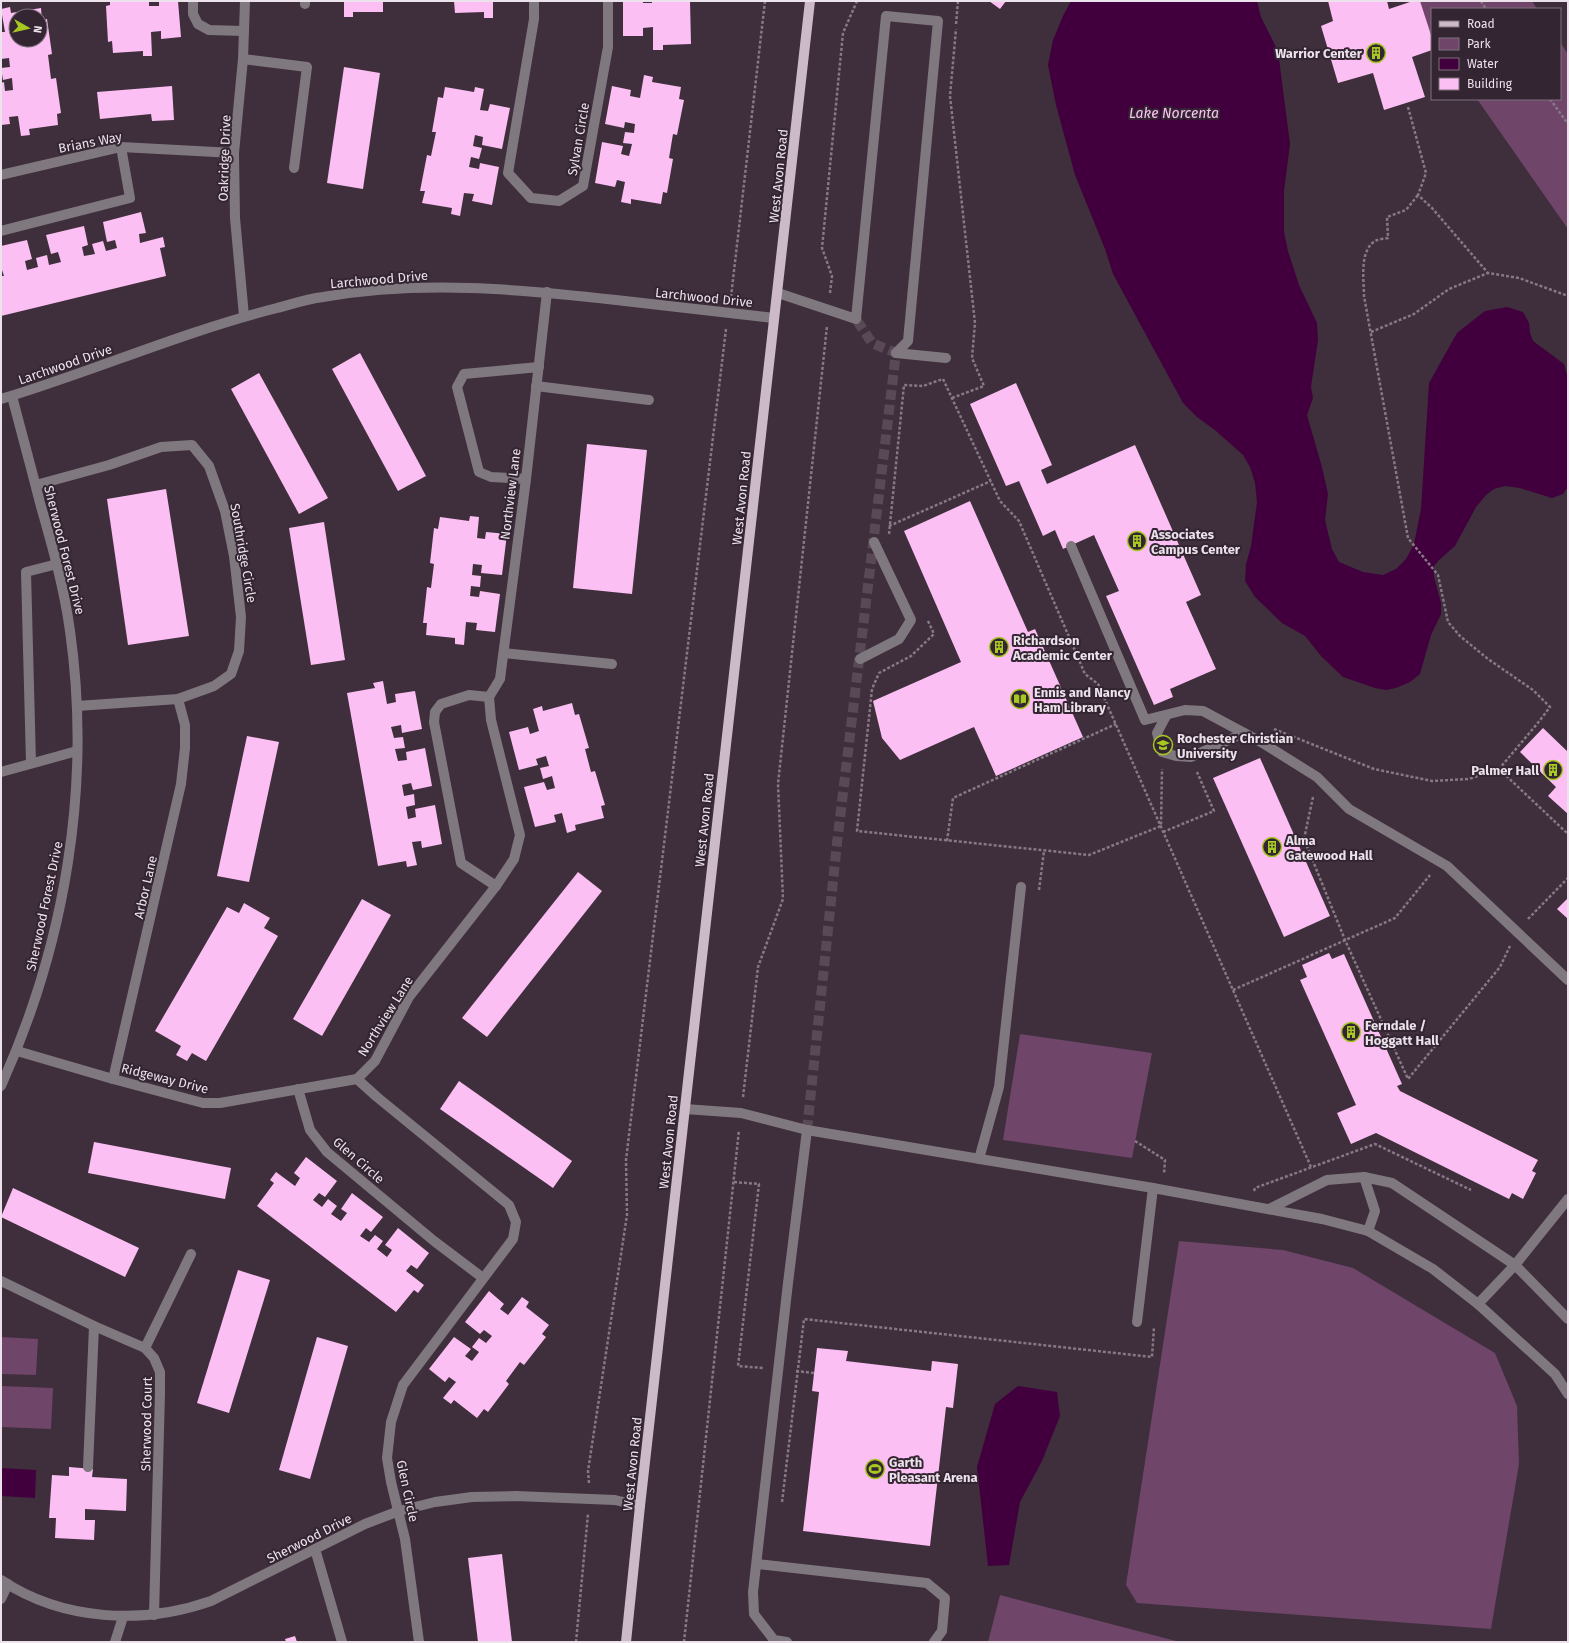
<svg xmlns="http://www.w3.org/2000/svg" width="1569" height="1643" font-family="'Fira Sans',sans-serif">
<rect width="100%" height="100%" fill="#3f2e3c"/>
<g fill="#6f4569">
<polygon points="1407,1 1532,1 1537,9 1432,9 1432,34"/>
<polygon points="1560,42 1568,54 1568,229 1477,99 1560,99"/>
<polygon points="1020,1034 1152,1053 1132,1158 1003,1140"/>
<polygon points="1179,1241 1283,1250 1353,1268 1495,1353 1517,1406 1519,1464 1491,1629 1137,1603 1126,1585"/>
<polygon points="1,1337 38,1339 36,1375 1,1374"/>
<polygon points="1,1386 53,1388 51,1429 1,1427"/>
<polygon points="1000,1595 1180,1642 988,1642"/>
</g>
<g fill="#41003d">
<polygon points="1071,1 1257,1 1261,17 1278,51 1290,144 1284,191 1284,232 1288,251 1299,285 1317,323 1318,340 1311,387 1313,398 1307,415 1322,467 1328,494 1325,520 1332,549 1339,562 1363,572 1383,575 1396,569 1406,559 1414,544 1421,509 1429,383 1457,333 1485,311 1507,307 1523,312 1529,323 1530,333 1533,341 1564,364 1567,375 1568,403 1568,487 1563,494 1552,498 1520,488 1505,486 1494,489 1486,495 1476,507 1455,546 1439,560 1434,566 1434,577 1441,603 1441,614 1431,635 1420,674 1410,682 1396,688 1386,690 1375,688 1343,677 1321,656 1305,636 1282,623 1255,597 1245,581 1246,564 1251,546 1257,502 1255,483 1250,467 1243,455 1216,431 1197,417 1183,403 1113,274 1105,249 1075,175 1056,105 1048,65 1053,40 1063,16"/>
<polygon points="1018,1386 1057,1392 1060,1416 1042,1461 1020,1502 1009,1565 988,1566 977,1467 995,1404"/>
<polygon points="1,1468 36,1470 35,1498 1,1496"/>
</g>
<g fill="#fcbff3" fill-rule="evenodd">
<polygon points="110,1 149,1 149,6 159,6 159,1 178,1 181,37 161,39 161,31 151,32 152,56 143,56 143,51 113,53 112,41 108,42 106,6 110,5"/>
<polygon points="344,1 383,1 383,12 353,12 353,17 344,17"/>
<polygon points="454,1 493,1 493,18 484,18 484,12 455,13"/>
<polygon points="623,1 643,1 643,3 652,3 652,1 690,1 691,44 663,45 663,50 653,50 653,27 643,28 643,36 623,36"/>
<polygon points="989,1 1006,1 1000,9"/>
<polygon points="1328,1 1387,1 1389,9 1413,1 1420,1 1432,38 1432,50 1412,57 1425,97 1384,110 1373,73 1338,83 1321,26 1333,21"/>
<path d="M10 7 11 13 41 8 42 20 47 19 52 54 48 55 51 79 56 78 61 113 57 114 58 125 29 129 30 135 21 136 18 116 9 117 10 124 1 125V83L4 82 5 91 13 90 12 78 3 80 1 68 10 67 9 58 1 59V32H5L1 9ZM16 16H40V40H16Z"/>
<polygon points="344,67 380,73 363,189 327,183"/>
<polygon points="644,75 653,77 652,82 681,87 679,99 684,100 677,135 673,134 669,158 673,159 667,193 663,192 661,204 631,199 631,204 621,202 625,182 617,180 615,187 595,183 602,142 623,146 621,154 629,156 632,144 623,143 625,132 634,133 635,124 625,122 624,128 605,124 612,86 631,90 630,96 640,98"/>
<polygon points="172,86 174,120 152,121 151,114 100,119 97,92"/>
<polygon points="445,87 474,92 475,87 484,89 480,110 488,111 490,104 510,108 502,149 482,145 483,137 475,135 473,146 482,148 479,159 471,157 469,167 479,169 480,163 499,167 492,205 472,201 474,194 464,193 460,216 451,214 452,208 422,203 425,191 420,191 427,155 431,156 436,132 432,132 438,97 443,98"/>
<polygon points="141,212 146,233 139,234 140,243 163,237 165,247 160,248 166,276 1,316 1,276 4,276 1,267 1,246 27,240 32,259 25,261 27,270 38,267 36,258 47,255 49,265 61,262 58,252 51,254 46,235 84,226 88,245 82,247 84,256 95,254 92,244 103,241 106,251 117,248 115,240 107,242 103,222"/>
<polygon points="360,353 426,476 398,491 332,369"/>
<polygon points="259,373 328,498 299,514 231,389"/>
<polygon points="1016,383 1052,465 1041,470 1047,484 1135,445 1201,595 1186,602 1216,669 1170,689 1173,697 1154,705 1106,596 1119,591 1094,535 1063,549 1055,530 1043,536 1019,481 1006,486 970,404"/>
<polygon points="587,444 647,450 632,594 573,588"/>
<polygon points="166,489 189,636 128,645 107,499"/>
<polygon points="970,501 1028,632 1035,629 1083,737 996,776 974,727 900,760 882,738 873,701 961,662 904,531"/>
<polygon points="470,516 479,517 477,538 485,539 486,532 507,534 502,575 481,573 482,565 473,564 472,575 481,576 480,587 471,586 470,596 479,597 480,591 500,594 495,632 476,630 477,623 466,622 464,645 455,644 455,638 426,635 427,623 423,623 427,587 431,588 434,564 430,563 434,528 438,529 440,517 469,521"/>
<polygon points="324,522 345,660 311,665 289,528"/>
<polygon points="383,681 387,704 396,702 395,694 415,691 422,729 402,733 401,725 391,727 394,738 403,737 405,748 395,749 398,761 407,760 406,752 425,748 432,786 413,790 411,783 402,785 404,796 414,794 415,805 406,807 408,819 416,817 415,809 435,805 442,844 422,848 421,841 412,842 417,865 407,867 406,861 378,866 347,693 375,688 373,683"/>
<polygon points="572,703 575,715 579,714 589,748 585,749 591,772 595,771 605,805 601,806 604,818 575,825 576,830 567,833 562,813 554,815 556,822 535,827 524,787 544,782 547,790 555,788 552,776 543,779 540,768 549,766 546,756 536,759 538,765 519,770 509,732 528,727 530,734 539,731 533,709 542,706 543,711"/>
<polygon points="1543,728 1568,752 1568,814 1548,796 1556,787 1520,752"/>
<polygon points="247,736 279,742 249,882 217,876"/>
<polygon points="1260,758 1330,916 1284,937 1213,778"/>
<polygon points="578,872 602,891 487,1037 462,1018"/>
<polygon points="1568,898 1568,919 1557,909"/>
<polygon points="362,899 391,915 322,1036 293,1019"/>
<polygon points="244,903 270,918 264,928 278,936 206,1061 192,1053 187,1061 176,1055 181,1046 155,1031 227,907 239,913"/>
<polygon points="1329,953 1332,959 1344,954 1402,1084 1397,1086 1400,1091 1538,1160 1532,1171 1536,1173 1523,1199 1512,1193 1509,1199 1376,1133 1351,1144 1337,1113 1356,1105 1300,980 1307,977 1302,965"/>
<polygon points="459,1081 572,1161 553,1188 440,1109"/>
<polygon points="94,1142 231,1168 225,1199 88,1173"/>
<polygon points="306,1157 337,1181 325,1197 319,1193 313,1200 322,1207 328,1199 337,1206 331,1214 341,1221 347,1213 341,1209 352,1193 383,1217 371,1232 366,1228 360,1236 369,1242 375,1235 383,1241 377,1249 387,1257 392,1250 385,1245 398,1228 429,1253 417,1269 411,1265 406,1271 424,1285 418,1293 414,1290 396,1312 257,1206 274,1183 270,1180 276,1172 295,1186 300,1178 294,1173"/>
<polygon points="13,1188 139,1248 125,1277 1,1217"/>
<polygon points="238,1270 270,1280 229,1413 197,1403"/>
<polygon points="489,1291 504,1304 500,1309 508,1315 522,1297 529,1302 526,1307 549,1325 542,1334 546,1337 524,1365 520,1362 506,1381 509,1384 488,1412 484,1409 477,1418 454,1400 451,1404 443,1398 456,1382 449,1377 445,1382 429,1369 454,1337 471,1349 465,1356 472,1361 479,1352 472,1347 479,1338 486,1343 492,1336 484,1330 480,1334 465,1322"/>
<polygon points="317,1337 348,1346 310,1479 279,1470"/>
<polygon points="817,1348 848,1351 846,1361 931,1371 932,1361 958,1364 953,1408 946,1407 930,1546 803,1531 819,1392 812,1391"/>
<polygon points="69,1467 93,1469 92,1477 127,1479 126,1511 85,1509 85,1520 95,1520 94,1540 55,1538 56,1518 49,1518 52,1475 69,1476"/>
<polygon points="502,1554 512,1642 478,1642 468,1558"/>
<polygon points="295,1636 297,1642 286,1642 285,1639"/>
</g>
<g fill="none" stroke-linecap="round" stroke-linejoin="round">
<polyline stroke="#594956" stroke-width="10" stroke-dasharray="10 5" stroke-linecap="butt" points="807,1130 837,843 896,353 872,343 856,319"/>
<g stroke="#867884" stroke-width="2.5" stroke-dasharray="3 2" stroke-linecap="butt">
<polyline points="1481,1 1486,9"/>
<polyline points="956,24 958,1"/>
<polyline points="1550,99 1568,124"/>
<polyline points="1408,107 1426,173 1418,195 1432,208 1488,273 1519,278 1568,296"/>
<polyline points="830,293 832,276 822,248 843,33 857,1"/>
<polyline points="731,297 765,1"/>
<polyline points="1371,332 1414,314 1449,289 1488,273"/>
<polyline points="952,398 984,386 972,358 975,323 950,96 956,29"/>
<polyline points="889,526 991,481"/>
<polyline points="889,534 904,385 923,386 943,379 1000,501 1019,521 1085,674 1098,684 1311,1167"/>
<polyline points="928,621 934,634 911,656 879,673 872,689 857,831 1089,855 1161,826 1162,769"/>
<path d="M1274 729 1374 769 1432 781 1469 779 1499 769 1537 724 1550 707 1533 690 1488 659 1460 636 1448 622 1438 575 1408 538 1364 296C1364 280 1359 251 1375 241 1378 239 1384 239 1388 238L1387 217 1406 210 1418 195"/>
<polyline points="1499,769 1568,834"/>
<polyline points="1313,797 1304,839 1345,940 1408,1079 1500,967 1510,946"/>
<polyline points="1163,832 1214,811 1197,772"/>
<polyline points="947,841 953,798 1116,724"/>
<polyline points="1039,890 1044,851"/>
<polyline points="1528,919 1568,878"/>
<polyline points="1233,990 1395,918 1430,875"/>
<polyline points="743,1097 758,967 783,899 778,784 827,326"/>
<polyline points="1135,1141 1165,1160 1164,1174"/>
<polyline points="734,1182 759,1184 738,1366 763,1368"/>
<polyline points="1254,1191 1255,1188 1375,1144 1471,1190"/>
<polyline points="796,1371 814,1373"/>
<polyline points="589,1483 588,1471 627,1215 626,1160 726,329"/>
<polyline points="782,1502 804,1319 1152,1357 1154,1327"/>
<polyline points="576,1642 588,1514"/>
<polyline points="684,1642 739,1130"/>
</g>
<g stroke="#80787f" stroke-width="10">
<polyline points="193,1 193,14 198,24 209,30 244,31"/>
<polyline points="305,1 305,4"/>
<polyline points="534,1 534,19 508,173 531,198 559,201 583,186 608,47 608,1"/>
<polyline points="243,59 307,67 294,168"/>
<polyline points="1,175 121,147 234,153"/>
<polyline points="1,231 130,198 121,147"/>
<polyline points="778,293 856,319 886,16 938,21 908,341 896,353"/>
<polyline points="244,316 235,218 234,153 243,59 245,1"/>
<polyline points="896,353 946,358"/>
<polyline points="536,386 649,400"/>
<path d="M1 399C94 371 182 332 277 308 292 304 307 299 323 297 421 280 519 289 616 300 669 306 722 312 774 318"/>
<polyline points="526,479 491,477 479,472 457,387 464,374 539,367"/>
<polyline points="36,485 109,465 161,447 192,445 209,466 225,511 234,556 241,617 239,651 231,674 214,686 178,699 77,706"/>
<polyline points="1071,546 1145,720 1185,710 1203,711 1261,742 1317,777 1349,809 1447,866 1568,980"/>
<polyline points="504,653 612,664"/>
<polyline points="860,659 899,639 911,620 874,542"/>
<polyline points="489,697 469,695 441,704 435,712 434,722 461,863 496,886"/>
<polyline points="1166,716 1157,733 1162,752 1176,756 1191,757 1244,733"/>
<polyline points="31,763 26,572 57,564"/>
<polyline points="1,772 77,751"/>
<polyline points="17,1051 113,1079 203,1103 220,1103 357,1079"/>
<polyline points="113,1079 181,784 185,748 185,725 178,699"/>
<polyline points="357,1079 375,1061 409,997 496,886 514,859 520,835 491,720 489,697 500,679 526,479 547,292"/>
<polyline points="357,1079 377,1097 509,1205 516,1222 513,1239 403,1385 391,1422 387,1458 391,1482 405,1539 419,1642"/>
<path d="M1 1086C65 944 92 786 70 631 64 587 52 545 40 503 31 467 21 431 12 396"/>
<polyline points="298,1089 310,1130 327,1152 434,1241 483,1278"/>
<polyline points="685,1109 741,1113 807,1130 1153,1188 1322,1219 1368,1231 1433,1269 1478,1304 1555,1374 1568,1394"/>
<polyline points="979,1159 999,1087 1021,887"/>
<polyline points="1568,1199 1515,1265 1568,1319"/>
<polyline points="1269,1209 1327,1180 1364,1177"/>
<polyline points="1368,1231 1375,1211 1364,1177 1392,1183 1515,1265 1478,1304"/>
<polyline points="1,1281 94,1326 145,1348 154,1358 160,1372 160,1393 154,1615"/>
<polyline points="1137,1322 1153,1188"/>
<polyline points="145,1348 191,1254"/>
<polyline points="88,1467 94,1326"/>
<polyline points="315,1549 342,1642"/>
<polyline points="757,1564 927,1583 945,1598 942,1631 934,1642"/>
<path d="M1 1580C62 1621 143 1625 211 1601L365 1524 399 1511 435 1502 472 1497 516 1496 615 1500 640 1506"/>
<polyline points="1,1599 8,1584"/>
<polyline points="115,1642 123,1617"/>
<polyline points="787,1642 774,1640 754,1614 753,1592 788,1283 807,1130"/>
</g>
<polyline stroke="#ccbac9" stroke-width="10" points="626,1642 640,1506 810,1"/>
</g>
<defs>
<g id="building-ring" transform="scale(1)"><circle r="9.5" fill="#342532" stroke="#a6c821" stroke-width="1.5"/><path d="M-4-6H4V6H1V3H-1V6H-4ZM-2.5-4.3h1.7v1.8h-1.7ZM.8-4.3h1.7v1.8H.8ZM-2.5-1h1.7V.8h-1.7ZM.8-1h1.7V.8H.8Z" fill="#a6c821"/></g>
<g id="library-ring" transform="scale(1)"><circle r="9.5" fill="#342532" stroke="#a6c821" stroke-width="1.5"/><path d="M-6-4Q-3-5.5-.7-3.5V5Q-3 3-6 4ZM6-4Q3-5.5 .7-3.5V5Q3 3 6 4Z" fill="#a6c821"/></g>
<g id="university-ring" transform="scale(1)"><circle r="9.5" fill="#342532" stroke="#a6c821" stroke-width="1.5"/><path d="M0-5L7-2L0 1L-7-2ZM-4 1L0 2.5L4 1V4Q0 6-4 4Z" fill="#a6c821"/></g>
<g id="stadium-ring" transform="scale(1)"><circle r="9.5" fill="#342532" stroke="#a6c821" stroke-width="1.5"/><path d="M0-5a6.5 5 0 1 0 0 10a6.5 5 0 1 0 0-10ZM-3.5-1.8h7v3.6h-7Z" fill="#a6c821"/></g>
</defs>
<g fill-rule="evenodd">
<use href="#building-ring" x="1376" y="53"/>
<use href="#building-ring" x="1137" y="541"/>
<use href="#building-ring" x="999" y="647"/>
<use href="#library-ring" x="1020" y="699"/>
<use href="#university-ring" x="1163" y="745"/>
<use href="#building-ring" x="1553" y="770"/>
<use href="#building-ring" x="1272" y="847"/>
<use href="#building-ring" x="1351" y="1032"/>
<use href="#stadium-ring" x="875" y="1469"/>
</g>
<g text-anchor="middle" stroke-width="4" stroke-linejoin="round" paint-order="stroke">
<g font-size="13" font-weight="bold" fill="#ece2eb" stroke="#342532" text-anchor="start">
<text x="1362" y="58" text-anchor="end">Warrior Center</text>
<text x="1151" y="539">Associates<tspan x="1151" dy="15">Campus Center</tspan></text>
<text x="1013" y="645">Richardson<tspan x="1013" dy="15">Academic Center</tspan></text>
<text x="1034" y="697">Ennis and Nancy<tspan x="1034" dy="15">Ham Library</tspan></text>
<text x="1177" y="743">Rochester Christian<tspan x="1177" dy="15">University</tspan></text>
<text x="1539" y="775" text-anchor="end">Palmer Hall</text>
<text x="1286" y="845">Alma<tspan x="1286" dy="15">Gatewood Hall</tspan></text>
<text x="1365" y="1030">Ferndale /<tspan x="1365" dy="15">Hoggatt Hall</tspan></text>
<text x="889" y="1467">Garth<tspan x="889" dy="15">Pleasant Arena</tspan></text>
</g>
<g font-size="13" fill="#ece2eb" stroke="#342532">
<text transform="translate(578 139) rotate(-80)" y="5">Sylvan Circle</text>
<text transform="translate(90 142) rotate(-11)" y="5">Brians Way</text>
<text transform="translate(224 158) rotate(-88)" y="5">Oakridge Drive</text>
<text transform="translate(778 176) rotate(-84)" y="5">West Avon Road</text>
<text transform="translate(379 279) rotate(-5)" y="5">Larchwood Drive</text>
<text transform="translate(704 297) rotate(6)" y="5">Larchwood Drive</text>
<text transform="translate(65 364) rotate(-19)" y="5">Larchwood Drive</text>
<text transform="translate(510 494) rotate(-83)" y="5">Northview Lane</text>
<text transform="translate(741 498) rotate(-84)" y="5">West Avon Road</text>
<text transform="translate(65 550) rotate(76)" y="5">Sherwood Forest Drive</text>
<text transform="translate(244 553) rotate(80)" y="5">Southridge Circle</text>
<text transform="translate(704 820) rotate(-84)" y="5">West Avon Road</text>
<text transform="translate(145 887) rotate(-77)" y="5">Arbor Lane</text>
<text transform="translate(44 906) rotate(-78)" y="5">Sherwood Forest Drive</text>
<text transform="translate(385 1016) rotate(-58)" y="5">Northview Lane</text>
<text transform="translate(165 1078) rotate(14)" y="5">Ridgeway Drive</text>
<text transform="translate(668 1142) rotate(-84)" y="5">West Avon Road</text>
<text transform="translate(359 1160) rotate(41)" y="5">Glen Circle</text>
<text transform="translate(146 1424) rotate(-89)" y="5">Sherwood Court</text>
<text transform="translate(632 1464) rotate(-84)" y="5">West Avon Road</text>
<text transform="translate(408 1491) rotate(78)" y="5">Glen Circle</text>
<text transform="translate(309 1538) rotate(-27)" y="5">Sherwood Drive</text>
</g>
<g font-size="14" font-style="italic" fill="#fbc2f3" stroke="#342532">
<text x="1174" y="118">Lake Norcenta</text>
</g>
</g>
<rect width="1569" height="1643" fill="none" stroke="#ece2eb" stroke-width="4"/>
<rect x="1431" y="8" width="130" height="92" fill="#342532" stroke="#7e717c"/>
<rect x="1439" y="21" width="20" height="6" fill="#ccbac9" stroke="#7e717c"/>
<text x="1467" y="28" font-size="12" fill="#ece2eb">Road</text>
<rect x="1439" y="38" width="20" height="12" fill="#6f4569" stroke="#7e717c"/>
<text x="1467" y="48" font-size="12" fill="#ece2eb">Park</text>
<rect x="1439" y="58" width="20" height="12" fill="#41003d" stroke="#7e717c"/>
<text x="1467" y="68" font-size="12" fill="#ece2eb">Water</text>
<rect x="1439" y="78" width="20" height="12" fill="#fcbff3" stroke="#7e717c"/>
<text x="1467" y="88" font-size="12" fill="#ece2eb">Building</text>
<g transform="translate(28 28) rotate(98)"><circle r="19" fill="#342532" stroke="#7e717c"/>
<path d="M0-3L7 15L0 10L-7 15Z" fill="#a6c821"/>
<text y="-6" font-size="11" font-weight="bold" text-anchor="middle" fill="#ece2eb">N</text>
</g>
</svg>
